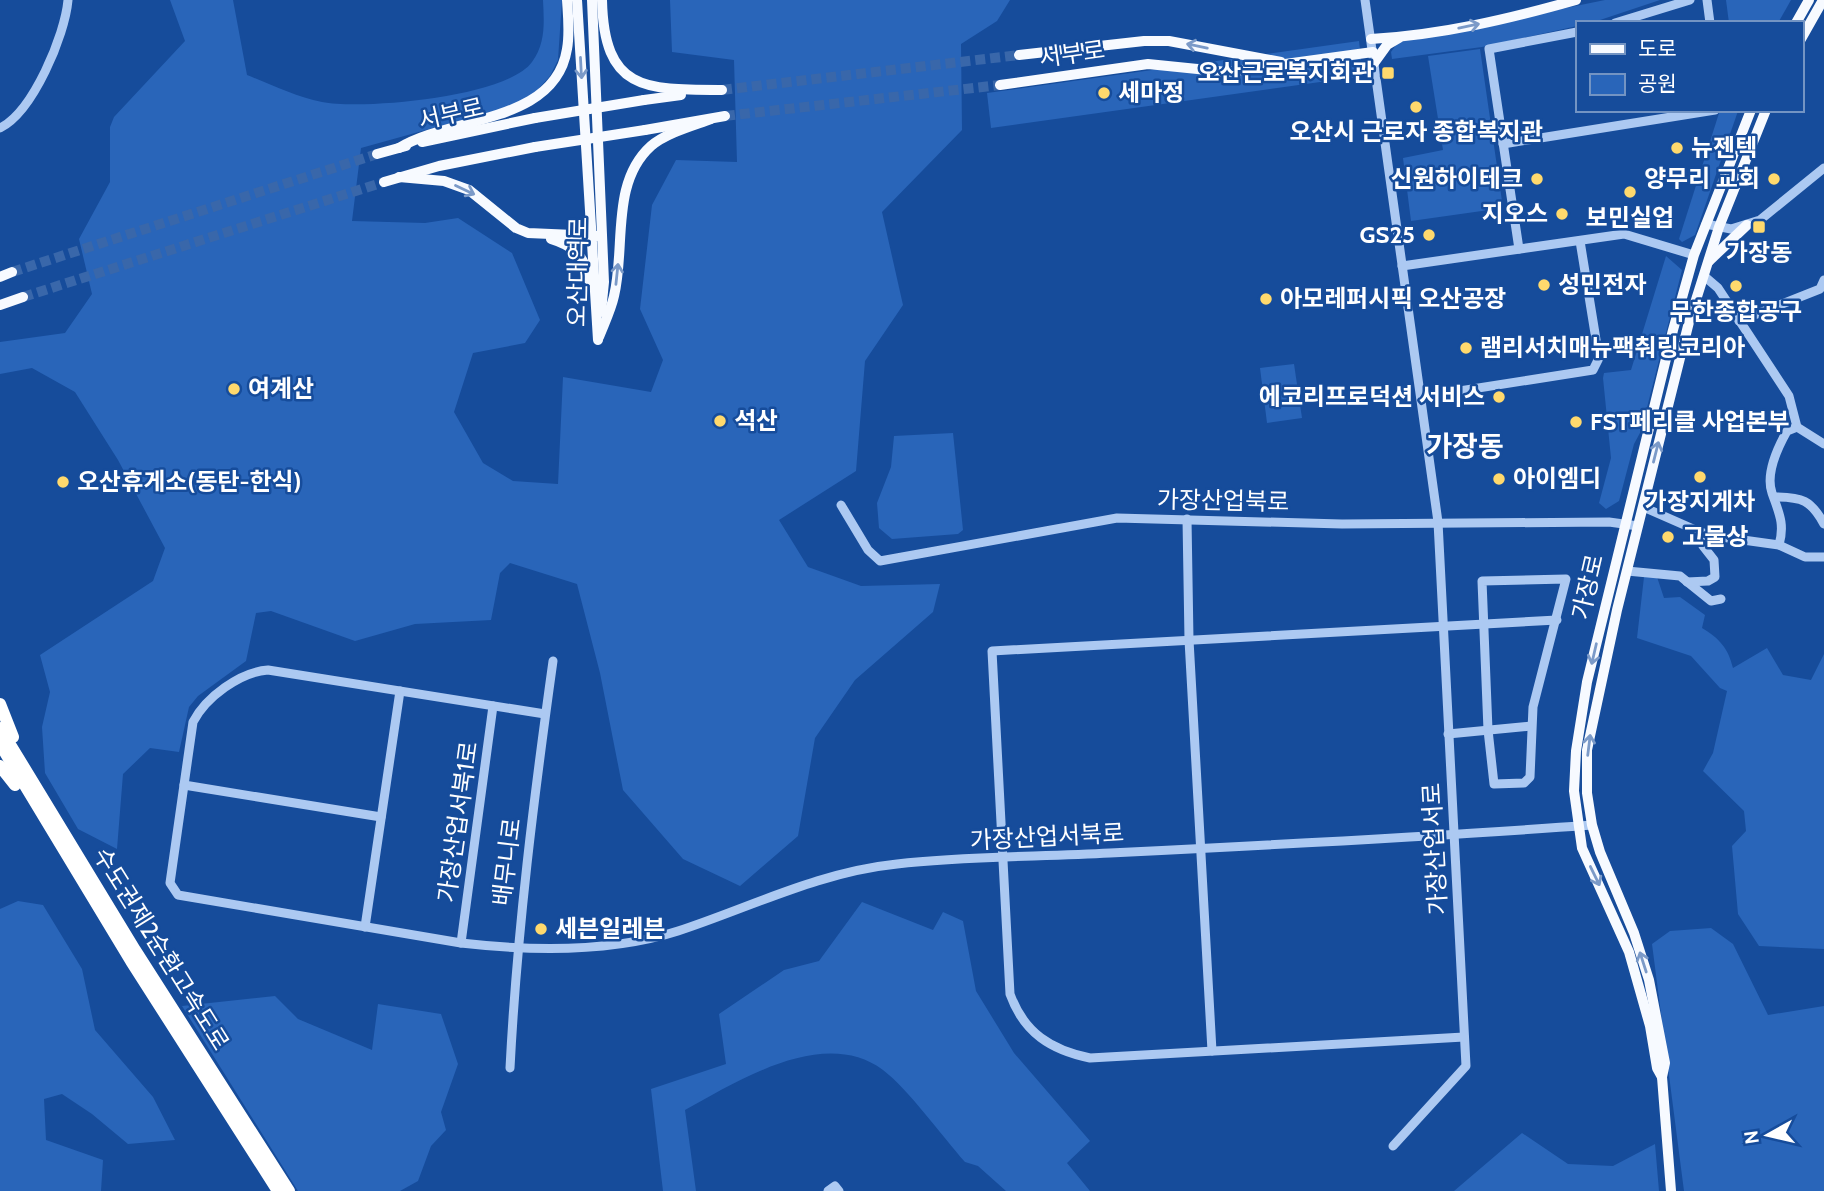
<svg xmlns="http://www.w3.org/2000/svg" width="1824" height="1191" font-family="Cabin,'Noto Sans KR',sans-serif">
<rect width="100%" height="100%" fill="#164c9b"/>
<g fill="#2965b9">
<path d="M170 0H233L247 75C272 85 296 97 322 102 364 110 507 97 532 62 546 43 544 22 543 0H562L558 60 550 76 532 96 505 108 361 148 352 221 425 223 458 218 512 253 540 320 525 343 473 353 454 412 483 463 513 481 558 484 563 377 651 392 663 360 640 309 652 205 676 160 737 162 734 60 672 52 670 0H1010L997 21 961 44 962 130 882 212 903 305 865 361 856 471 779 520 808 567 861 586 940 584 933 612 855 680 815 738 798 836 740 886 683 859 623 790 600 673 577 584 510 563 500 573 491 620 415 624 355 641 271 611 256 613 246 661 198 696 189 707 179 752 150 748 123 774 117 849 78 829 45 773 42 727 50 692 40 655 153 581 165 548 118 460 75 392 32 368 0 374V342L65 333 92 294 79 239 110 182V127L114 117 185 41Z"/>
<polygon points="1605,0 1660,0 1591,23 1577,23 1577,26 1482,47 1392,59 1391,52 1398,42"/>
<polygon points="1726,0 1791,0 1778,23 1729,23"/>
<polygon points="1359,41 1363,76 991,128 987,93"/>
<polygon points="1480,49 1503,208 1411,221 1403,158 1443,150 1428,56"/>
<polygon points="1720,110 1738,111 1695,235 1682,242 1679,239"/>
<polygon points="1666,256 1682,270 1641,431 1634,444 1619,501 1606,509 1599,503 1611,458 1603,378 1604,373 1631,370"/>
<polygon points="1294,364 1302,418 1267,423 1260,368"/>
<polygon points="953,433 963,530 958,534 892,539 879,528 877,503 891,467 894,436"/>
<path d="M1644 577H1657L1664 598 1680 597 1705 615 1702 628C1720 639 1728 648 1733 668L1767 648 1783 675 1811 680 1824 654V949L1759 946 1738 914 1732 846 1746 831 1744 811 1703 771 1713 753 1727 691 1720 688 1691 656 1637 638Z"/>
<polygon points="18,901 43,905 82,969 95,1030 153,1097 175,1140 128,1144 92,1114 62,1094 44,1099 46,1140 103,1160 101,1191 0,1191 0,909"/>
<path d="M862 902 933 930 943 912 963 921 976 991 1014 1053 1090 1141 1067 1163 1090 1191H1006L978 1166 965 1162C942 1136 908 1089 883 1070 824 1026 738 1081 685 1110L696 1191H663L651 1089 726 1064 719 1014 784 970 819 961Z"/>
<polygon points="1711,928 1733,944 1768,1015 1824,1006 1824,1191 1684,1191 1652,944 1670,931"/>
<polygon points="275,996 298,1019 372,1050 378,1004 441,1014 458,1064 441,1112 446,1130 431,1146 418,1181 400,1191 298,1191 182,1006"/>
<polygon points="1522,1133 1568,1164 1613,1166 1655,1144 1659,1191 1454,1191"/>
</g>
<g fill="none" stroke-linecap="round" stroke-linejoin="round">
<g stroke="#3967aa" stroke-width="10" stroke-dasharray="10 5" stroke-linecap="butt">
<polyline points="722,90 1019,55"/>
<polyline points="725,116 1000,85"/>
<polyline points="12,272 377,154"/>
<polyline points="23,297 384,182"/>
</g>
<g stroke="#acc9f2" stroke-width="9">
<polyline points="1365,0 1438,522 1466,1066 1393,1146"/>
<polyline points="1707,0 1710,23"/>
<polyline points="1615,23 1690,0"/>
<path d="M0 128C33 112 65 35 68 0"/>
<polyline points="1503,144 1715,110"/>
<polyline points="1706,224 1731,229 1760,220 1824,168"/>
<polyline points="1519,249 1489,49 1577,32"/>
<polyline points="1402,266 1624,234 1694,255"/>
<polyline points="1704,276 1718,288 1789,396 1797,427 1824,444"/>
<polyline points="1739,321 1820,289 1824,280"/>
<polyline points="1421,397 1593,370 1599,358 1580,241"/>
<path d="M1775 497C1802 497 1811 500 1824 524"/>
<polyline points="841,505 868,550 880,561 1117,518 1342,524 1609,522 1638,526"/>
<polyline points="1643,507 1707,535 1779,545 1805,557 1824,557"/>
<polyline points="1187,519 1189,640 1212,1051"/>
<path d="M1779 545C1785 524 1779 513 1772 493 1765 473 1778 447 1787 431L1797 427"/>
<polyline points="1627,571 1680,576 1711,601 1721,599"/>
<polygon points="1566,579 1533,707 1530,777 1524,783 1494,784 1488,730 1482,581"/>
<polyline points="1687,582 1708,581 1715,577 1714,560 1703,546 1704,533"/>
<path d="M545 714 268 670C240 672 206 697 193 722L170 883 178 895 461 943C531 951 610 953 678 931 751 907 819 872 897 864 967 856 1039 857 1110 853 1271 845 1431 837 1592 825"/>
<polyline points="1448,734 1531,726"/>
<polyline points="184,785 381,817"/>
<polyline points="365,927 400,691"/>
<polyline points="461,943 493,706"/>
<path d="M1464 1037 1090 1058C1051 1050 1024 1033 1010 994L992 651 1557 620"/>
<path d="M510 1068C517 931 534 797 553 661"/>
<polyline points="828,1191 835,1186 839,1191"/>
</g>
<g stroke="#f7faff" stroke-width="10">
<polyline points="577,0 598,340"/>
<polyline points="592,0 604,282 601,312"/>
<path d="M602 0C604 91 645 90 722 90"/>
<polyline points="1796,23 1809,0"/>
<path d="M1371 39C1441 35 1509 19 1576 0"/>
<polyline points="1801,39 1823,0"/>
<polyline points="1019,55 1144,41 1169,41 1281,62"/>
<polyline points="1374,63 1387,45 1399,38"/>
<polyline points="1000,85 1148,64 1227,72 1373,52"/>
<polyline points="644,100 681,95"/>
<polyline points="645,130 725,116"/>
<polyline points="422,142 535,118"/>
<path d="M399 148C451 116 555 124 567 49 570 33 568 16 567 0"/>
<polyline points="377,154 406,146"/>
<polyline points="399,177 444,181 469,190 516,228 528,233 597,236"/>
<polyline points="384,182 439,166 535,147"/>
<path d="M551 239C574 246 585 256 589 280"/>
<polyline points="1709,261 1747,225"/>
<polyline points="0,277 12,272"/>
<polyline points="0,305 23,297"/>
<path d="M599 337C604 324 611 310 614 296 626 247 610 183 651 146 666 133 692 126 711 119"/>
<polyline points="1662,1077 1657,1068 1650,1026 1629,952 1582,848 1574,791 1576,751 1587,682 1673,330 1694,255 1751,110"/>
<polyline points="1671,1191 1662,1077 1665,1063 1649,980 1634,933 1600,852 1592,825 1587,793 1587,750 1617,610 1689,322 1719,227 1766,110"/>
</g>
<g stroke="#fff" stroke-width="12">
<polyline points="0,704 13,737"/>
<polyline points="0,728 135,950 289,1191"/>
<polyline points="0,744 131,961 278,1191"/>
<polyline points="0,766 15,785"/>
</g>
<g stroke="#f7faff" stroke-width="10">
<polyline points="535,118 644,100"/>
<polyline points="535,147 645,130"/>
</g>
</g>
<defs><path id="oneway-shaft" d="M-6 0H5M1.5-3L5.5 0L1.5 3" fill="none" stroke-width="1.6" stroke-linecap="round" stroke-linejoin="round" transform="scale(1.75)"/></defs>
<g stroke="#7b9ac8">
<use href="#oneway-shaft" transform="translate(1469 26) rotate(-12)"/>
<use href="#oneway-shaft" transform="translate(1197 46) rotate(-168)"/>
<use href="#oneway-shaft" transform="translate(581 68) rotate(87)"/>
<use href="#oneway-shaft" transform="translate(465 190) rotate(25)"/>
<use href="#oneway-shaft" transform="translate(617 274) rotate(-84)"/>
<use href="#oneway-shaft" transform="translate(1656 452) rotate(-76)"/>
<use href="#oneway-shaft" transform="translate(1594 654) rotate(103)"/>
<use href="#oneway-shaft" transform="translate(1589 745) rotate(-83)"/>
<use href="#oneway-shaft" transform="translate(1595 876) rotate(64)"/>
<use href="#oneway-shaft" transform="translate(1643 962) rotate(-108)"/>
</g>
<g fill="#ffd96d" stroke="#164c9b" stroke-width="2.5">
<rect x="1381" y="66" width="14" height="14" rx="3.5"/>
<circle cx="1104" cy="93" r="7"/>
<circle cx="1416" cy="107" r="7"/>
<circle cx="1677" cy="148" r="7"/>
<circle cx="1537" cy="179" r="7"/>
<circle cx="1774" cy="179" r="7"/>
<circle cx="1630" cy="192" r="7"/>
<circle cx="1562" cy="214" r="7"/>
<rect x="1752" y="220" width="14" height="14" rx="3.5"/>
<circle cx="1429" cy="235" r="7"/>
<circle cx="1544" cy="285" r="7"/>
<circle cx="1736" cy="286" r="7"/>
<circle cx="1266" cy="299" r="7"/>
<circle cx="1466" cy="348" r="7"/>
<circle cx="234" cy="389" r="7"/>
<circle cx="1499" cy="397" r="7"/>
<circle cx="720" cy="421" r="7"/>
<circle cx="1576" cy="422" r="7"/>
<circle cx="1700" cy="477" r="7"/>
<circle cx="1499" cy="479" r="7"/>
<circle cx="63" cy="482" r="7"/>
<circle cx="1668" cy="537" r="7"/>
<circle cx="541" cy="929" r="7"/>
</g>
<g text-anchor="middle" stroke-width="5" stroke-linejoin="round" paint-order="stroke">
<g font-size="24" fill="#fff" stroke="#164c9b">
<text transform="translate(1072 54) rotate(-8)" y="8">서부로</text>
<text transform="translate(451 114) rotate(-13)" y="8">서부로</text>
<text transform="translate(578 272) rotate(-89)" y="8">오산대역로</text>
<text transform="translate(1223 501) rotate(1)" y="8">가장산업북로</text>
<text transform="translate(1588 587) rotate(-77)" y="8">가장로</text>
<text transform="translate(458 822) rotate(-82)" y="8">가장산업서북1로</text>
<text transform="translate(1047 837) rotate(-3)" y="8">가장산업서북로</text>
<text transform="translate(1435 849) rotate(-93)" y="8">가장산업서로</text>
<text transform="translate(507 862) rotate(-83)" y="8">배무니로</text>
<text transform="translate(161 949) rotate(58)" y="8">수도권제2순환고속도로</text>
</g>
<g font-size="24" font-weight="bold" fill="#fff" stroke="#164c9b" text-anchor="start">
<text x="1374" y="81" text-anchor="end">오산근로복지회관</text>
<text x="1118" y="101">세마정</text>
<text x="1416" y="140" text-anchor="middle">오산시 근로자 종합복지관</text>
<text x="1691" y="156">뉴젠텍</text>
<text x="1523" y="187" text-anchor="end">신원하이테크</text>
<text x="1760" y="187" text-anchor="end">양무리 교회</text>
<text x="1548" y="222" text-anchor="end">지오스</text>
<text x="1630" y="226" text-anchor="middle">보민실업</text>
<text x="1415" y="243" text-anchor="end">GS25</text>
<text x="1759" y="261" text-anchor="middle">가장동</text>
<text x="1558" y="293">성민전자</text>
<text x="1280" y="307">아모레퍼시픽 오산공장</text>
<text x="1736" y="320" text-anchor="middle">무한종합공구</text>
<text x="1480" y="356">램리서치매뉴팩춰링코리아</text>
<text x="248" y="397">여계산</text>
<text x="1485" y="405" text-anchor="end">에코리프로덕션 서비스</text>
<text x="734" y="429">석산</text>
<text x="1590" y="430">FST페리클 사업본부</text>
<text x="1513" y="487">아이엠디</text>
<text x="77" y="490">오산휴게소(동탄-한식)</text>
<text x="1700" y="510" text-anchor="middle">가장지게차</text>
<text x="1682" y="545">고물상</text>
<text x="555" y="937">세븐일레븐</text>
</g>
<g font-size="28" font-weight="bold" fill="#fff" stroke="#164c9b">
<text x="1465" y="456">가장동</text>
</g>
</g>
<rect x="1576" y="21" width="228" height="91" fill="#164c9b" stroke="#7394c3" stroke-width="2"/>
<rect x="1590" y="44" width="35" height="10" fill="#f7faff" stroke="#7394c3" stroke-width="2"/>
<text x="1638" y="56" font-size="21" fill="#ffffff">도로</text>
<rect x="1590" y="74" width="35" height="21" fill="#2965b9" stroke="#7394c3" stroke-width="2"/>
<text x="1638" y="91" font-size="21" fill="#ffffff">공원</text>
<g transform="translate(1768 1135) rotate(262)" stroke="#164c9b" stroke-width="5" paint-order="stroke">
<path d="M0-5L12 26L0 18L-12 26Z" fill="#ffffff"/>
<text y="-10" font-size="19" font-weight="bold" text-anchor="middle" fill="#ffffff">N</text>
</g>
</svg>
